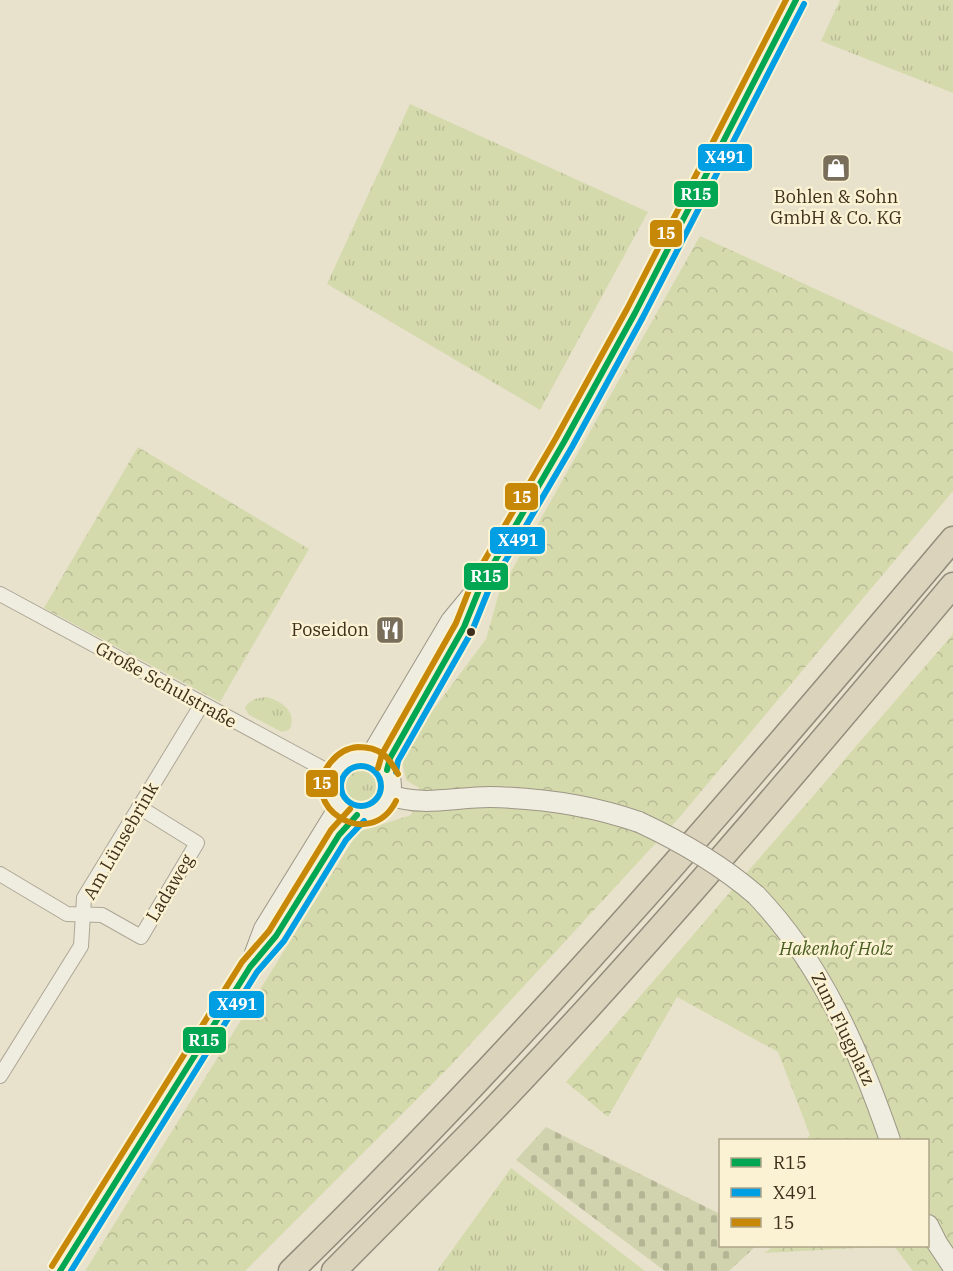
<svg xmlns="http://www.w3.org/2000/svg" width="953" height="1271" font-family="'IBM Plex Serif',serif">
<defs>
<pattern id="grass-tufts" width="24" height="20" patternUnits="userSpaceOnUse" patternTransform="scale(1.5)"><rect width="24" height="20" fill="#d5daad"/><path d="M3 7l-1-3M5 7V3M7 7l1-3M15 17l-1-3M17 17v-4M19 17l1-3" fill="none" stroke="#b8bb94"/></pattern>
<pattern id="forest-crowns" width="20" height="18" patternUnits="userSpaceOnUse" patternTransform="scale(1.5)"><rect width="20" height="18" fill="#d5daad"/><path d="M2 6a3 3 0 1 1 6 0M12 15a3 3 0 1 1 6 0" fill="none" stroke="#b8bb94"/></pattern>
<pattern id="cemetery-stones" width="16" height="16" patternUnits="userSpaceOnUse" patternTransform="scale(1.5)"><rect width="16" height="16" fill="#d0d3ad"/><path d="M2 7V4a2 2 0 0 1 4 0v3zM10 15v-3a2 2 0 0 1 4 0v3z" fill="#b4b594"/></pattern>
</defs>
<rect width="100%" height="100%" fill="#e8e2cc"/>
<g fill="url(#grass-tufts)">
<polygon points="840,0 953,0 953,93 821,41"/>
<polygon points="410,104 648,212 540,410 327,284"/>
<path d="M267 697C283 702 298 713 289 730L282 732 249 715 245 708C250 699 257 698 267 697Z"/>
<circle cx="361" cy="785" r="19"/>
<polygon points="511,1168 645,1271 437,1271"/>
</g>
<g fill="url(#forest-crowns)">
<polygon points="700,236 953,352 953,491 678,819 452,1064 245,1271 85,1271 358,832 411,815 419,788 406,780 402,761 425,721 486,639 499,593"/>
<polygon points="138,447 309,549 220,702 44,608"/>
<polygon points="953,634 953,1271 913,1271 894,1246 765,1253 773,1246 928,1246 928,1140 806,1140 810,1135 778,1052 677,997 608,1117 566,1082"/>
</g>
<polygon fill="url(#cemetery-stones)" points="546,1127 720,1214 720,1246 756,1246 729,1271 665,1271 516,1160"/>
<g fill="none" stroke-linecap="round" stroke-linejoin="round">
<g stroke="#ada696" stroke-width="16">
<g id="street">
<polyline points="0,594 333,774"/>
<polyline points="0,874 67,914 102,915 141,937 197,843 139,807"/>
<polyline points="0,1076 81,946 84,898 202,704"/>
</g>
</g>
<g stroke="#9d9685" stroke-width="22">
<g id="secondary">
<polyline points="367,756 375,749 451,621 470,598"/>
<circle cx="361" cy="786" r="30"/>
<polyline points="387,770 390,758 464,627 481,585 564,442 635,313 796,0"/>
<path d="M389 795C424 807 454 797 490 797 542 798 590 805 639 822"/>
<path d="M756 895C822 964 859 1051 890 1140"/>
<polyline points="255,953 264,929 335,814 337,804"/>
<polyline points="928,1225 937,1243 953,1267"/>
<polyline points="60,1271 250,967 276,936 339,835 357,815"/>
</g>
</g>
<g stroke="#938c7c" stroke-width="27">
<g id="highway">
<path d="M291 1271C527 1041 741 790 953 539"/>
<path d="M334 1271C387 1217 441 1164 494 1109 654 941 804 763 953 585"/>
</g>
</g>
<use href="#street" stroke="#efece0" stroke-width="14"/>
<use href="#secondary" stroke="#efece0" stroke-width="20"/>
<use href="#highway" stroke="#dcd3bd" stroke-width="24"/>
<g stroke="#9d9685" stroke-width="22" stroke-linecap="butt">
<path id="secondary-bridge" d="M639 822C682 842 720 864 756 895"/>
</g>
<use href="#secondary-bridge" stroke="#efece0" stroke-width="20"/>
<g stroke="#faf2d2" stroke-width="10">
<g id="bus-1">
<polyline points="387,770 390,758 464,627 481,585 564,442 635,313 796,0"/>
<polyline points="60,1271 250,967 276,936 339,835 357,815"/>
</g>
</g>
<g stroke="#faf2d2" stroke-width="10">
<g id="bus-2">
<circle cx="361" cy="786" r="20"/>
<polyline points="396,772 398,761 472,631 489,589 572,447 643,317 804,4"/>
<polyline points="71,1271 257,972 284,941 346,840 364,821"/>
</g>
</g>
<g stroke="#faf2d2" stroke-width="10">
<g id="bus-3">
<polyline points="378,768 382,754 456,623 473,580 556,438 627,309 786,0"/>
<path d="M396 801C370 853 296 807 330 763 337 754 346 748 358 747 380 747 388 756 398 774"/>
<polyline points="52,1266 242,962 269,931 331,830 350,809"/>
</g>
</g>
<use href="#bus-1" stroke="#00a651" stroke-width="6"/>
<use href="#bus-2" stroke="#009ee3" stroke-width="6"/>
<use href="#bus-3" stroke="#c88807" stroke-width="6"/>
</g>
<defs>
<g id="shop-square" transform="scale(1.5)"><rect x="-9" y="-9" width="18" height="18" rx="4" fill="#796e5a" stroke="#faf2d2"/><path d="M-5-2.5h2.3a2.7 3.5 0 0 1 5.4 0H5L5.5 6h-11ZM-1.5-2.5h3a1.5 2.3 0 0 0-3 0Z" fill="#fff"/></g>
<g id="restaurant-square" transform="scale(1.5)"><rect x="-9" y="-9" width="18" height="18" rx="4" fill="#796e5a" stroke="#faf2d2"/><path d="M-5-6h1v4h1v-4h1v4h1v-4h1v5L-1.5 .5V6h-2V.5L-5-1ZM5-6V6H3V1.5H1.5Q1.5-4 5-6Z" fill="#fff"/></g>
</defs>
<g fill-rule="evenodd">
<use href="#shop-square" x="836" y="168"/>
<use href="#restaurant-square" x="390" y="630"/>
</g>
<circle fill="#3d2f1c" stroke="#faf2d2" stroke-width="2" cx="471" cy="632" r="5"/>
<g text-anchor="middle" stroke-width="5" stroke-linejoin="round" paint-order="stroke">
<g font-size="18" fill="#3d2f1c" stroke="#faf2d2">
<text x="836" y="203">Bohlen &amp; Sohn<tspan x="836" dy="21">GmbH &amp; Co. KG</tspan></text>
<text x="369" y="636" text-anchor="end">Poseidon</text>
</g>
<g font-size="18" fill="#3d2f1c" stroke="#faf2d2">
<text transform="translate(166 685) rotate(29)" y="6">Große Schulstraße</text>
<text transform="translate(121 841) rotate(-60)" y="6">Am Lünsebrink</text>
<text transform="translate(170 888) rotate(-59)" y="6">Ladaweg</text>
<text transform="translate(843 1029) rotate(64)" y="6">Zum Flugplatz</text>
</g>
<g font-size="18" font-style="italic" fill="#485c20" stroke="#faf2d2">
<text x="836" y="955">Hakenhof Holz</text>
</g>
</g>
<g stroke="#faf2d2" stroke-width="2">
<rect x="697" y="143" width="56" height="29" rx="6" fill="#009ee3"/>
<rect x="673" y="180" width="46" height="28" rx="6" fill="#00a651"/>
<rect x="649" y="219" width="34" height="29" rx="6" fill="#c88807"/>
<rect x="504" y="482" width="35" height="29" rx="6" fill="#c88807"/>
<rect x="489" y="526" width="57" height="29" rx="6" fill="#009ee3"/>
<rect x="463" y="562" width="46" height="29" rx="6" fill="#00a651"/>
<rect x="305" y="769" width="34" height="29" rx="6" fill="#c88807"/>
<rect x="208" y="990" width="57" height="29" rx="6" fill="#009ee3"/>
<rect x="182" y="1026" width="45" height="28" rx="6" fill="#00a651"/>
</g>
<g font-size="16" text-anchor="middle" font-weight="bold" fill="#fff">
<text x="725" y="163">X491</text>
<text x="696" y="200">R15</text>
<text x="666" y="239">15</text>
<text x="522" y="503">15</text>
<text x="518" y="546">X491</text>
<text x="486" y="582">R15</text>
<text x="322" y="789">15</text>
<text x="237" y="1010">X491</text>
<text x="204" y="1046">R15</text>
</g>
<rect x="719" y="1139" width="210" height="108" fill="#faf2d2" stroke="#aea489" stroke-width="1.5"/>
<rect x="731" y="1158" width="30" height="9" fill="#00a651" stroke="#aea489" stroke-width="1.5"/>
<text x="773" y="1169" font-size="18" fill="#3d2f1c">R15</text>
<rect x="731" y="1188" width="30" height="9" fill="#009ee3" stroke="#aea489" stroke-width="1.5"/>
<text x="773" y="1199" font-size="18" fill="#3d2f1c">X491</text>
<rect x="731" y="1218" width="30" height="9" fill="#c88807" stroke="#aea489" stroke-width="1.5"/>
<text x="773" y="1229" font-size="18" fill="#3d2f1c">15</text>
</svg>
